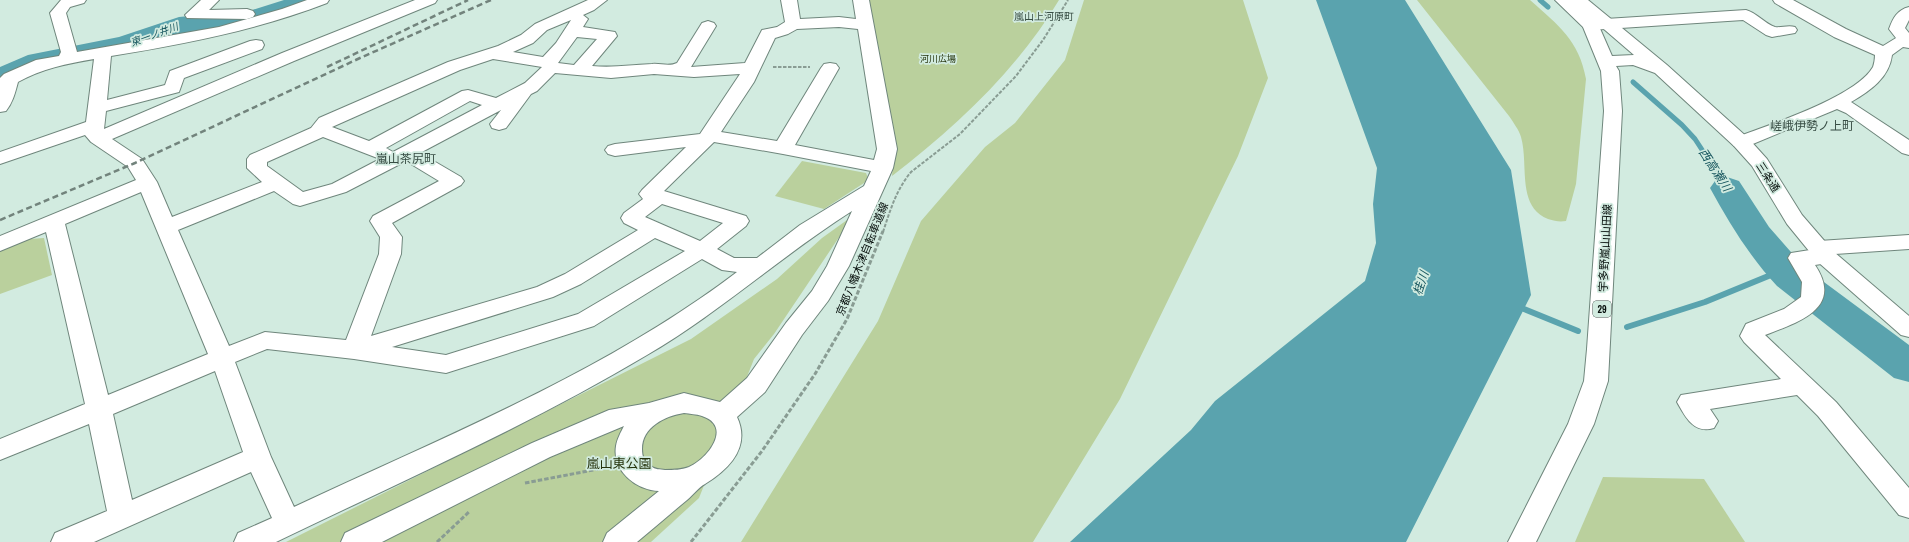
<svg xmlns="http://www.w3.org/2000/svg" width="1909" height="542" font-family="'Archivo Narrow','Noto Sans JP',sans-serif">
<rect width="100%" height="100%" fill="#d2ebe0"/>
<g fill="#bad09d">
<path d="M867 0H1059C1017 70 956 127 892 176L894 155Z"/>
<polygon points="1084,0 1243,0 1268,78 1238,156 1120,399 1033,542 741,542 878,321 921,221 985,147 1015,123 1065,60"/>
<path d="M1417 0H1530C1558 25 1579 40 1586 79L1576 184 1566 221C1559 222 1555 221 1548 219 1516 206 1529 164 1521 137 1519 130 1513 122 1509 116Z"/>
<polygon points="802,161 866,173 868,178 864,183 824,209 775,196"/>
<polygon points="854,215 774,334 754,359 699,498 651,542 286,542 691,339 777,279 822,238"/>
<polygon points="44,238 52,275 0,294 0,251 29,239"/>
<polygon points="1603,477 1704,479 1745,542 1575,542"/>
</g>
<polygon fill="#5aa3ae" points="1316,0 1405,0 1511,170 1531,295 1406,542 1070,542 1191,430 1215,401 1365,281 1376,243 1373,204 1377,168"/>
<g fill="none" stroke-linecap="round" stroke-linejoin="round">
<g stroke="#5aa3ae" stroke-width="5">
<polyline points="1540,0 1548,7"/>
<polyline points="1633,82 1682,125 1695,139 1727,188"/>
</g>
<g stroke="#5aa3ae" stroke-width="6">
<polyline points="1524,309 1578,331"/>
<polyline points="1627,327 1705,302 1783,270"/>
</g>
<g fill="#5aa3ae" fill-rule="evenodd">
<polygon points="284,0 325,0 321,6 289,17 252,26 184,33 136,51 46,68 11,84 0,87 0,67 28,55 119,37 179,17 252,10"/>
<path d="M1727 177 1739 181 1769 227 1805 268 1909 345V382L1894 378 1777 286C1750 257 1729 223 1710 188L1715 181Z"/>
</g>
<g stroke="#6f867c" stroke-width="2">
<g id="minor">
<path d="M61 0H86L84 3 70 7 66 13 77 52 219 27 282 9 307 0H329L327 3C257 30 185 44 111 56L107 100 165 85 170 71 250 41 256 40 262 41 264 45 262 49 184 78 179 92 106 111 104 129 282 53 415 0H437L435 3 294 61 112 139 142 159 157 182 172 217 262 182 247 168V159L250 155 311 128 319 118 448 62 498 46 521 35 535 24 588 0H607L594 10 583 15 588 19 583 27 615 32 617 36 592 66C612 68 631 65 652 64 660 63 669 67 677 63L702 23 708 21 714 23 716 26 691 67 745 63 762 30 777 27 785 22 781 0H797L800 19 839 17 856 19 853 0H869L897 149 893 168 849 266 828 301 802 335 765 392 737 417C751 447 729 469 705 484 699 487 693 495 687 500 670 514 654 528 637 542H603L607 533 659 491C636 490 612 471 616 446 617 439 621 432 624 426L550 457 382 542H341L345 533 532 443 609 410 649 403 684 393 720 402 747 378 786 323 812 291 827 266 852 211C781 256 719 313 647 355 528 426 400 482 276 542H234L238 533 272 518 251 472 94 542H51L55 533 107 511 89 424 0 460V439L85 404 46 232 0 251V236L136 180 128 167 91 142 85 135 0 164V152L86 122 94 59C66 64 43 68 18 82 15 93 13 102 6 111L0 112V78L4 74 36 60 59 56 61 52 50 13ZM571 20 556 43 543 57 513 52 533 43 547 30ZM839 27 858 29 877 149 874 160 795 145 839 68 836 64 830 63 824 64 821 68 777 141 721 132 754 82 775 38 788 34 797 29ZM577 37 597 39 574 65 558 63ZM493 59 542 67 525 83 496 98 468 90 462 91 369 141 332 127 460 70ZM555 73 611 78 654 74 694 77 740 74 700 134 615 144 608 146 605 150 608 154 615 156 686 147 642 190 639 194 643 199 624 213 621 218 624 223 638 230 565 274 537 287 371 336 401 254 402 237 392 223 461 185 464 181 461 177 420 153 501 110 490 124 492 128 499 130 506 128 531 94 537 91ZM470 101 482 105 393 152 386 148ZM323 137 380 159 332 184 303 192 267 166V162ZM714 142 783 154 871 171 864 186 800 225 757 258H734L717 249 746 226 749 221 746 216 664 191ZM406 161 439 181 373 216 370 221 380 237 379 254 346 340 265 332 229 346 178 230 274 191 293 204 300 206 346 192ZM141 192 208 354 108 395 65 224ZM662 204 723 223 700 241 645 217ZM655 238 685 251 578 314 446 355 392 347 553 297 581 284ZM702 259 722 270 737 272C604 373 445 436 294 507L271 457 235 362 267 349 354 359 446 373 594 326ZM215 371 243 452 132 500 113 414ZM684 413C690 414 696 414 702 416 733 426 708 459 689 467 681 470 674 470 665 470 660 469 655 470 651 466 644 462 642 457 642 449 642 427 665 416 684 413Z"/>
<polygon points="201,0 219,0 209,10 247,9 253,11 255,14 253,17 247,19 187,18 185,15"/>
<path d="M1773 0H1793L1846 29 1883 46 1896 38 1889 29C1893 18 1897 10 1909 7V20L1905 28 1909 33V48L1903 47 1892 55C1889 78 1870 91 1851 102L1909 140V155L1902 153 1846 113 1837 109 1748 146 1741 148 1734 146 1731 142 1734 138C1767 126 1856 97 1873 67 1874 64 1875 59 1875 55L1834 37 1775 3Z"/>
<path d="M1746 10C1757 13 1765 24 1775 27 1781 28 1788 25 1795 27L1797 30 1795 33 1772 37 1766 35 1743 20 1590 30 1584 28 1582 25 1584 22 1590 20Z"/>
<path d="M1909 235V249L1835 254 1837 257 1834 262 1815 265C1844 308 1799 322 1765 335L1836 402 1909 488V518L1899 515 1818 416 1797 395 1710 409 1718 421 1714 428C1694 434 1686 418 1677 402L1681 395 1781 379 1744 342 1740 336 1746 324 1784 309 1801 297 1802 282 1788 258 1791 253 1810 250 1808 248 1811 243 1819 241Z"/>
</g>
</g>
<g stroke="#6f867c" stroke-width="2">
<path id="major" d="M1555 0H1588L1667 65 1748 138 1767 159 1802 215 1834 252 1909 316V337L1901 335 1818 262 1787 224 1752 166 1734 146 1655 73 1633 65 1616 66 1619 71 1622 111 1608 381 1594 424 1536 542H1508L1568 424 1584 381 1587 349 1604 111 1601 71 1583 27ZM1598 24 1634 55 1612 56Z"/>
</g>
<g stroke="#899c93" stroke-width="2" stroke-dasharray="3.5 1.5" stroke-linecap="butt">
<polyline points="773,67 810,67"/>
<path d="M883 232C890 211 896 190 911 172L960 134 1016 76 1043 40 1068 0"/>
</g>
<g stroke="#899c93" stroke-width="3" stroke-dasharray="4.5 2" stroke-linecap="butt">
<polyline points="525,483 609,467"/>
<polyline points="437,542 470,511"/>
<polyline points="691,542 762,451 815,374 847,319 883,231"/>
</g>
<use href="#minor" fill="#fff" fill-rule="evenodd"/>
<use href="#major" fill="#fff" fill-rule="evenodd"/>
<g stroke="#72837c" stroke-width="2.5" stroke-dasharray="6 3.5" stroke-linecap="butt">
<polyline points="327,67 468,0"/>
<polyline points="0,220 135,163 360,58 491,0"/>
</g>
</g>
<g text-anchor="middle" stroke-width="3.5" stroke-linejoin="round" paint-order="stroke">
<g font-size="9" fill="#25330c" stroke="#d2ebe0">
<text x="938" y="62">河川広場</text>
</g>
<g font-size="10" fill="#384d44" stroke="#d2ebe0">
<text x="1044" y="20">嵐山上河原町</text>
</g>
<g font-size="10" font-style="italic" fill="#17565e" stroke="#d2ebe0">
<text transform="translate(154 34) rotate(-20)" y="4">東一ノ井川</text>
</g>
<rect fill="#d2ebe0" stroke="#43504b" stroke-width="1" x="1593" y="301" width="18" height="16" rx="3"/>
<g font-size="10" font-weight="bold" fill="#060e0b">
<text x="1602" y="313">29</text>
</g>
<g font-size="11" fill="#060e0b" stroke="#d2ebe0">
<text transform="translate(1768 177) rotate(57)" y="4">三条通</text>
<text transform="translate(1605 248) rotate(-87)" y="4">宇多野嵐山山田線</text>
<text transform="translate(862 259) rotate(-68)" y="4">京都八幡木津自転車道線</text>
</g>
<g font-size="12" fill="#384d44" stroke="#d2ebe0">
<text x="1812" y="130">嵯峨伊勢ノ上町</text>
<text x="406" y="163">嵐山茶尻町</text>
</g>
<g font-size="12" font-style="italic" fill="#17565e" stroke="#d2ebe0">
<text transform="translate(1715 170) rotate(57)" y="4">西高瀬川</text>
<text transform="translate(1421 283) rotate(-72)" y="4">桂川</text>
</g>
<g font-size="13" fill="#25330c" stroke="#d2ebe0">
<text x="619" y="468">嵐山東公園</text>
</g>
</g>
</svg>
